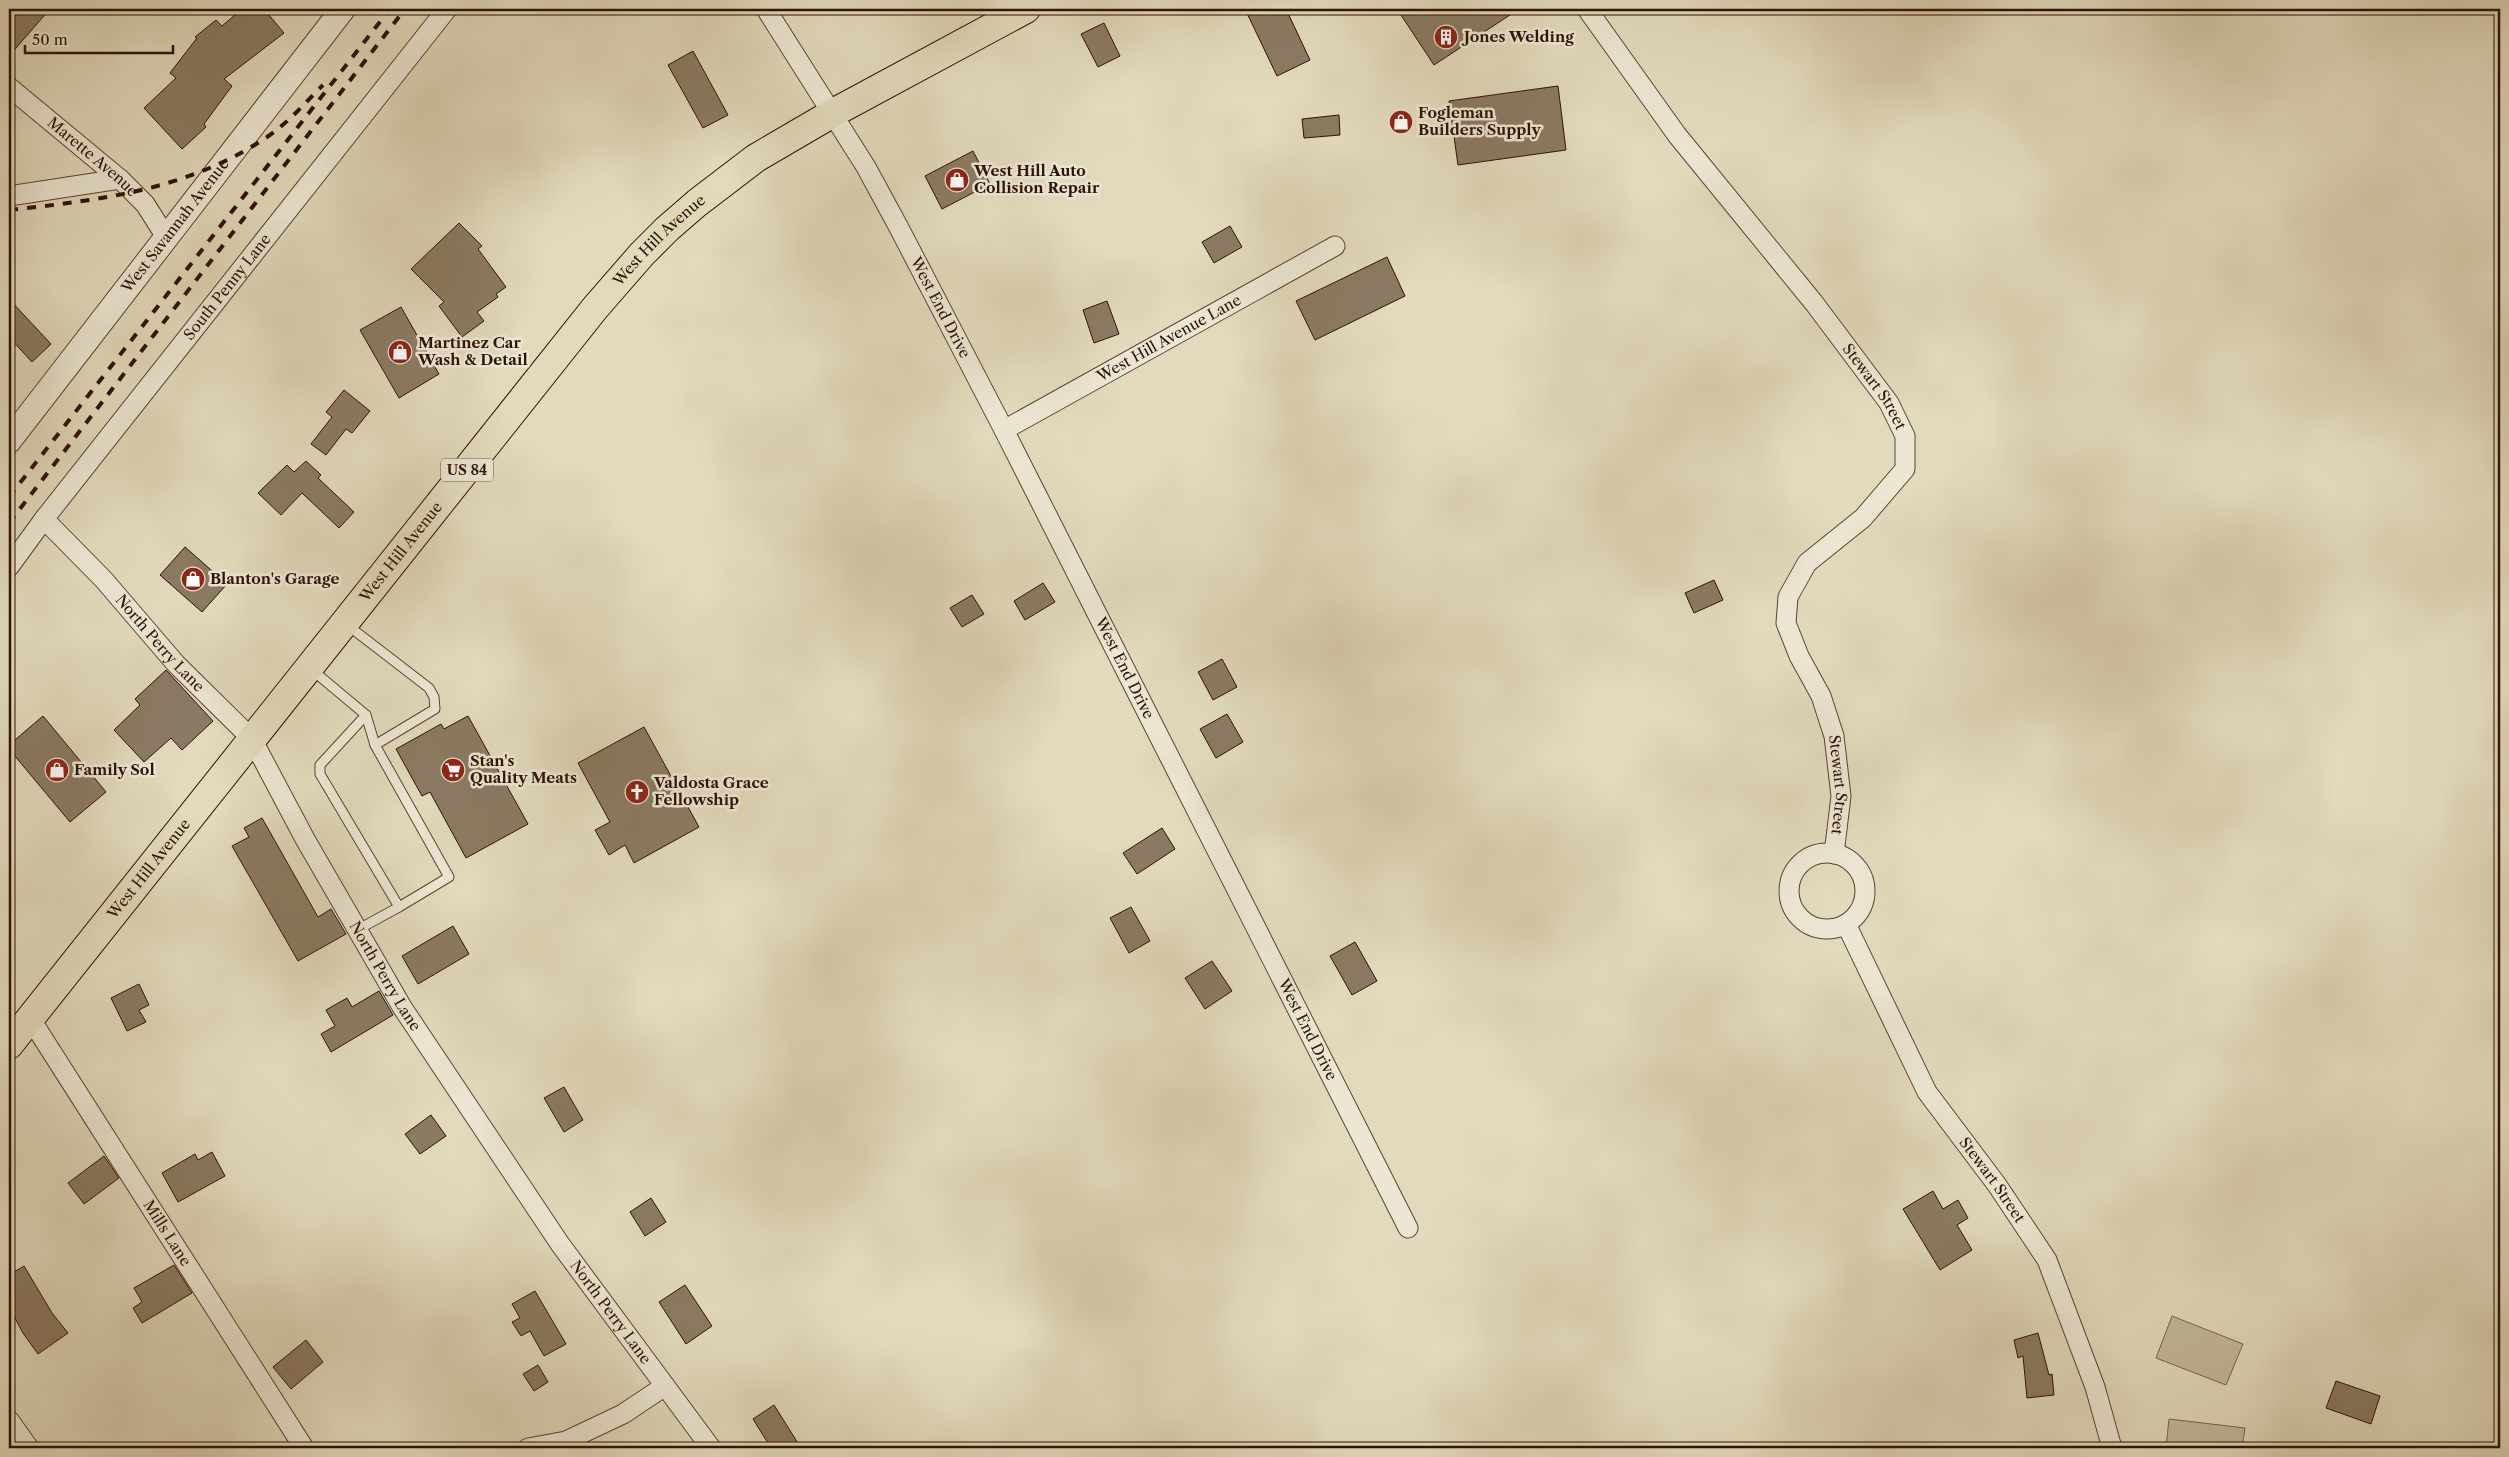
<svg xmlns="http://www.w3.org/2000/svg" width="2509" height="1457" font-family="'Libre Caslon Text',serif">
<rect width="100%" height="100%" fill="#e2dabd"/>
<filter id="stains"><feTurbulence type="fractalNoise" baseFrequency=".004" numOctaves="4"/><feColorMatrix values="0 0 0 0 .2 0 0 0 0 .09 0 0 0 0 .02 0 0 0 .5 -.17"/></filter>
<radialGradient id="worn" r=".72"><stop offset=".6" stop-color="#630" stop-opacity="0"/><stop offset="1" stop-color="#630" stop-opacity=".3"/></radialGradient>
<g fill="#c3b89d" stroke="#786450">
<polygon points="2172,1316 2243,1344 2226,1385 2156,1358"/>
<polygon points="2169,1419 2245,1428 2242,1448 2166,1448"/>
</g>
<g fill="#8b7a63" stroke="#2d1102">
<polygon points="9,9 50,9 9,56"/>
<polygon points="242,9 264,9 284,33 224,79 232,86 204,124 206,127 182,149 144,108 176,78 170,73 197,38 195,37 216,20 222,26"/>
<polygon points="1245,9 1286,9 1310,60 1277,76"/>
<polygon points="1397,9 1519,9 1434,65"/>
<polygon points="1104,23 1120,56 1098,67 1081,34"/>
<polygon points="693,51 728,115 703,128 668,65"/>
<polygon points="1558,86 1566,150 1458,165 1449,101"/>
<polygon points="1339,115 1340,135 1304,138 1302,119"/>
<polygon points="973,151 990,184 942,209 925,176"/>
<polygon points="459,223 482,246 478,249 506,287 496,294 498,297 477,312 484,321 462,337 439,306 444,302 411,269"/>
<polygon points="1230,226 1242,247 1214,263 1202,242"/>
<polygon points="1387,257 1405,296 1315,340 1296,301"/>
<polygon points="9,299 51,344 32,362 9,337"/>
<polygon points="1107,301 1119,334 1094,343 1083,310"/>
<polygon points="401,307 439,374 399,398 360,330"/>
<polygon points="344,390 370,411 352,433 346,429 326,455 311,444 332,417 326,412"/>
<polygon points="306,461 321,475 318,478 354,512 339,528 302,493 281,515 258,493 287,465 294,472"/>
<polygon points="185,547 227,584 202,612 160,575"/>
<polygon points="1714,580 1723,600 1694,613 1685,593"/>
<polygon points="1043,583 1055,602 1025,620 1014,601"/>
<polygon points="972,595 984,614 962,627 950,608"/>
<polygon points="1222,659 1237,687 1213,700 1198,672"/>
<polygon points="166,670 213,721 182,750 171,738 144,762 114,730 140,705 135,699"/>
<polygon points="1227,714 1243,742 1216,758 1200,729"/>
<polygon points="43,716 106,792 70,822 9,749 9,745"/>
<polygon points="468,716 528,824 466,858 430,792 422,796 396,749 441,724 444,729"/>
<polygon points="644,727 699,827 634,863 625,845 609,855 595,830 610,822 578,763"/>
<polygon points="262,818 318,917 331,909 346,934 298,961 232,846 249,837 244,828"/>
<polygon points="1162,828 1175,849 1137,874 1123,853"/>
<polygon points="1131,907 1150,941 1129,953 1110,918"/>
<polygon points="453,926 469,954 418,984 402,956"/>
<polygon points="1355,942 1377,981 1352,995 1330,956"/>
<polygon points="1212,961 1232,991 1205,1009 1185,978"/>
<polygon points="139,984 149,1005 139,1010 146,1022 127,1031 111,998"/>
<polygon points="379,991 393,1015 331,1052 321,1034 335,1026 326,1010 347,998 352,1007"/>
<polygon points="564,1087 583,1120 564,1132 544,1098"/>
<polygon points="431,1115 446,1136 420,1154 405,1134"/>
<polygon points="212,1152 225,1176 178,1202 162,1173 195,1154 198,1160"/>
<polygon points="104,1156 119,1178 84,1204 68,1183"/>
<polygon points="1933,1191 1943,1209 1958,1200 1968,1218 1957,1225 1972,1250 1940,1270 1903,1209"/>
<polygon points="651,1198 666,1222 645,1236 630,1212"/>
<polygon points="174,1265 192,1293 142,1323 133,1308 142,1302 134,1288"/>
<polygon points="24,1266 52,1313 68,1333 38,1354 23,1333 9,1307 9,1275"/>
<polygon points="685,1285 712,1326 686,1344 659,1302"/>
<polygon points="535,1291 566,1344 544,1356 530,1331 521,1336 512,1322 520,1318 512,1304"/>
<polygon points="2038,1333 2049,1375 2052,1374 2054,1395 2027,1398 2023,1356 2018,1358 2014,1340"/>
<polygon points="306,1340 323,1362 291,1389 273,1367"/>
<polygon points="538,1365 548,1382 534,1391 523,1374"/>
<polygon points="2336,1381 2380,1396 2371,1424 2326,1408"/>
<polygon points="774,1405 801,1448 771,1448 753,1419"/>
</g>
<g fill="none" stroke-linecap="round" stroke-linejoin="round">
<g stroke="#5a4331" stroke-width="11">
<g id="service">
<polyline points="311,669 366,715 320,765 320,774 399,907 449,877 375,745 435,709 434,697 429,688 346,624"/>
<polyline points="366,715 375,745"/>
<polyline points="357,930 399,907"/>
</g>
</g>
<g stroke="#5a4331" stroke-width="21">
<g id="minor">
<path id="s1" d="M766 9 866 167 898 226 1004 430 1408 1228"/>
<path id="s2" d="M1587 9 1677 135 1814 303 1889 403 1905 436V469L1863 518 1807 563 1788 597 1786 623 1799 656 1821 696 1834 736 1841 796 1834 854"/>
<path id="s3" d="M9 87 120 179 145 204 166 237"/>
<polyline points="9,196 120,179"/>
<path id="s4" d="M1004 430 1335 246"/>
<path id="s5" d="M44 519 104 580 176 664 252 739 305 839 402 1007 560 1244 711 1448"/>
<path id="s6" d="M9 567 44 519 447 9"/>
<circle cx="1827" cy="891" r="38"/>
<path id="s7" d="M1846 924 1927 1092 1997 1185 2047 1260 2095 1387 2112 1448"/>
<path id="s8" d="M30 1018 304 1448"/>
<polyline points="9,1420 29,1448"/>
<polyline points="528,1448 566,1441 623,1414 665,1386"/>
</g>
</g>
<g stroke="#5a4331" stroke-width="26">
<g id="tertiary">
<path id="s9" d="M9 441 343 9"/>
</g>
</g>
<g stroke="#2d1102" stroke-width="30">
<g id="trunk">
<path id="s10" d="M9 1045 595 308 642 254 667 229 697 203 756 158 833 113 1026 9"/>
</g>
</g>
<use href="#service" stroke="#ece7d4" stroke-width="9"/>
<use href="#minor" stroke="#ece7d4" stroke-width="19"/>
<use href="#tertiary" stroke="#ece7d4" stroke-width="24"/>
<use href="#trunk" stroke="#e2dabd" stroke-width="28"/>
<g stroke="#2d1102" stroke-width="4" stroke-dasharray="9 9" stroke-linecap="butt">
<path d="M9 210C101 200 188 190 267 137 288 123 305 103 323 85"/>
<polyline points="9,497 390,9"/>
<polyline points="9,523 405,9"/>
</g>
</g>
<defs>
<g id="building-disc" transform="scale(1.25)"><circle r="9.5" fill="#8f2418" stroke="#ece7d4"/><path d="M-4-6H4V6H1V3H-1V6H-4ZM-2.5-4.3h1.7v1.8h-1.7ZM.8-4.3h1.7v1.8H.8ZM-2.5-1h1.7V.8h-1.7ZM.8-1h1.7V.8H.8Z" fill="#fff"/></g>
<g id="shop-disc" transform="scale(1.25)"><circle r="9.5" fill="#8f2418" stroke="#ece7d4"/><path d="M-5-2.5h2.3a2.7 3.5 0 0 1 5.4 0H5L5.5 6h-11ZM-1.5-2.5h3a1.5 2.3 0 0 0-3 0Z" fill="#fff"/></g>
<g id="supermarket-disc" transform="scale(1.25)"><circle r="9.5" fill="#8f2418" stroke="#ece7d4"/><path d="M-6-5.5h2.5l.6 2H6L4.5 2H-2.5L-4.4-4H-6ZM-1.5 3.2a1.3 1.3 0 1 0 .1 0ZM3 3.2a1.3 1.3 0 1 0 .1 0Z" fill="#fff"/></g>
<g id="church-disc" transform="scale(1.25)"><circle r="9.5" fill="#8f2418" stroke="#ece7d4"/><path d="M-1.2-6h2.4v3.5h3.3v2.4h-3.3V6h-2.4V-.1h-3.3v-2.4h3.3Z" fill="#fff"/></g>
</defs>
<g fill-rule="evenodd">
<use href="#building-disc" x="1446" y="37"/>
<use href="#shop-disc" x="1401" y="122"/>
<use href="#shop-disc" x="957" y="180"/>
<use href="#shop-disc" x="400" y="352"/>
<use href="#shop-disc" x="193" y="579"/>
<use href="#shop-disc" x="57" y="770"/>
<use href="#supermarket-disc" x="453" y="770"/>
<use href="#church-disc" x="637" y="792"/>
</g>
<g text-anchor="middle" stroke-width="5" stroke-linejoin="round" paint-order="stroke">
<rect fill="#ece7d4" stroke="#665141" stroke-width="1" x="441" y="458.5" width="52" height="23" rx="4"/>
<g font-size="14" font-weight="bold" fill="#2d1102">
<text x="467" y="475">US 84</text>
</g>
<g font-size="15" font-weight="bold" fill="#2d1102" stroke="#ece7d4" text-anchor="start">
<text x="1464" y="42">Jones Welding</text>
<text x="1418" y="118">Fogleman<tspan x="1418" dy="17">Builders Supply</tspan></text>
<text x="974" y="176">West Hill Auto<tspan x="974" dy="17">Collision Repair</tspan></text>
<text x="418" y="348">Martinez Car<tspan x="418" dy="17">Wash &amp; Detail</tspan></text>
<text x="210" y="584">Blanton's Garage</text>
<text x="470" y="766">Stan's<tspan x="470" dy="17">Quality Meats</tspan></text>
<text x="74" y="775">Family Sol</text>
<text x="654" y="788">Valdosta Grace<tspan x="654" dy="17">Fellowship</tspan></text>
</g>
<g font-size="15" fill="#2d1102" stroke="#ece7d4">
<text dy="5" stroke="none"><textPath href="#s3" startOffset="109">Marette Avenue</textPath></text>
<text dy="5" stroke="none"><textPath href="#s9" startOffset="272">West Savannah Avenue</textPath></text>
<text dy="5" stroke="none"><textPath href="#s10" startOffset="1035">West Hill Avenue</textPath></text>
<text dy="5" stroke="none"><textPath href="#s6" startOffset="355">South Penny Lane</textPath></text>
<text dy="5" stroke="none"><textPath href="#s1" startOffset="346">West End Drive</textPath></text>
<text dy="5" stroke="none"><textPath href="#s4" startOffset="189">West Hill Avenue Lane</textPath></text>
<text dy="5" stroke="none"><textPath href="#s2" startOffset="475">Stewart Street</textPath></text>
<text dy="5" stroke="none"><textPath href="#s10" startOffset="630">West Hill Avenue</textPath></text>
<text dy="5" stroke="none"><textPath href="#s5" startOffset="170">North Perry Lane</textPath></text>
<text dy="5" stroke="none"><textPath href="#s1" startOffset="751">West End Drive</textPath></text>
<text dy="5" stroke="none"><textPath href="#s2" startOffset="940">Stewart Street</textPath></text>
<text dy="5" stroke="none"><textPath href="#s10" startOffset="225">West Hill Avenue</textPath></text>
<text dy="5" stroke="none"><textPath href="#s5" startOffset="575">North Perry Lane</textPath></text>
<text dy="5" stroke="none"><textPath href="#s1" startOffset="1156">West End Drive</textPath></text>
<text dy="5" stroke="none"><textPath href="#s7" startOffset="296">Stewart Street</textPath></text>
<text dy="5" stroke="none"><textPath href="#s8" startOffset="255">Mills Lane</textPath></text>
<text dy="5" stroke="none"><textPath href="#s5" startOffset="980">North Perry Lane</textPath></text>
</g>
</g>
<rect width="2509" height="1457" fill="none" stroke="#e2dabd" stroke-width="30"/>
<rect x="10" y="10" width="2489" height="1437" fill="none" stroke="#2d1102" stroke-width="2.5"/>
<rect x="15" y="15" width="2479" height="1427" fill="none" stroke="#2d1102"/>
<path d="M25 45v8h148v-8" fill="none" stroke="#2d1102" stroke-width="2.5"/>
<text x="32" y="45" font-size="15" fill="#2d1102" stroke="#ece7d4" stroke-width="4" paint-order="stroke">50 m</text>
<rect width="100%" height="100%" filter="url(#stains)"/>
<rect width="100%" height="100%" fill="url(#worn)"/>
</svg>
